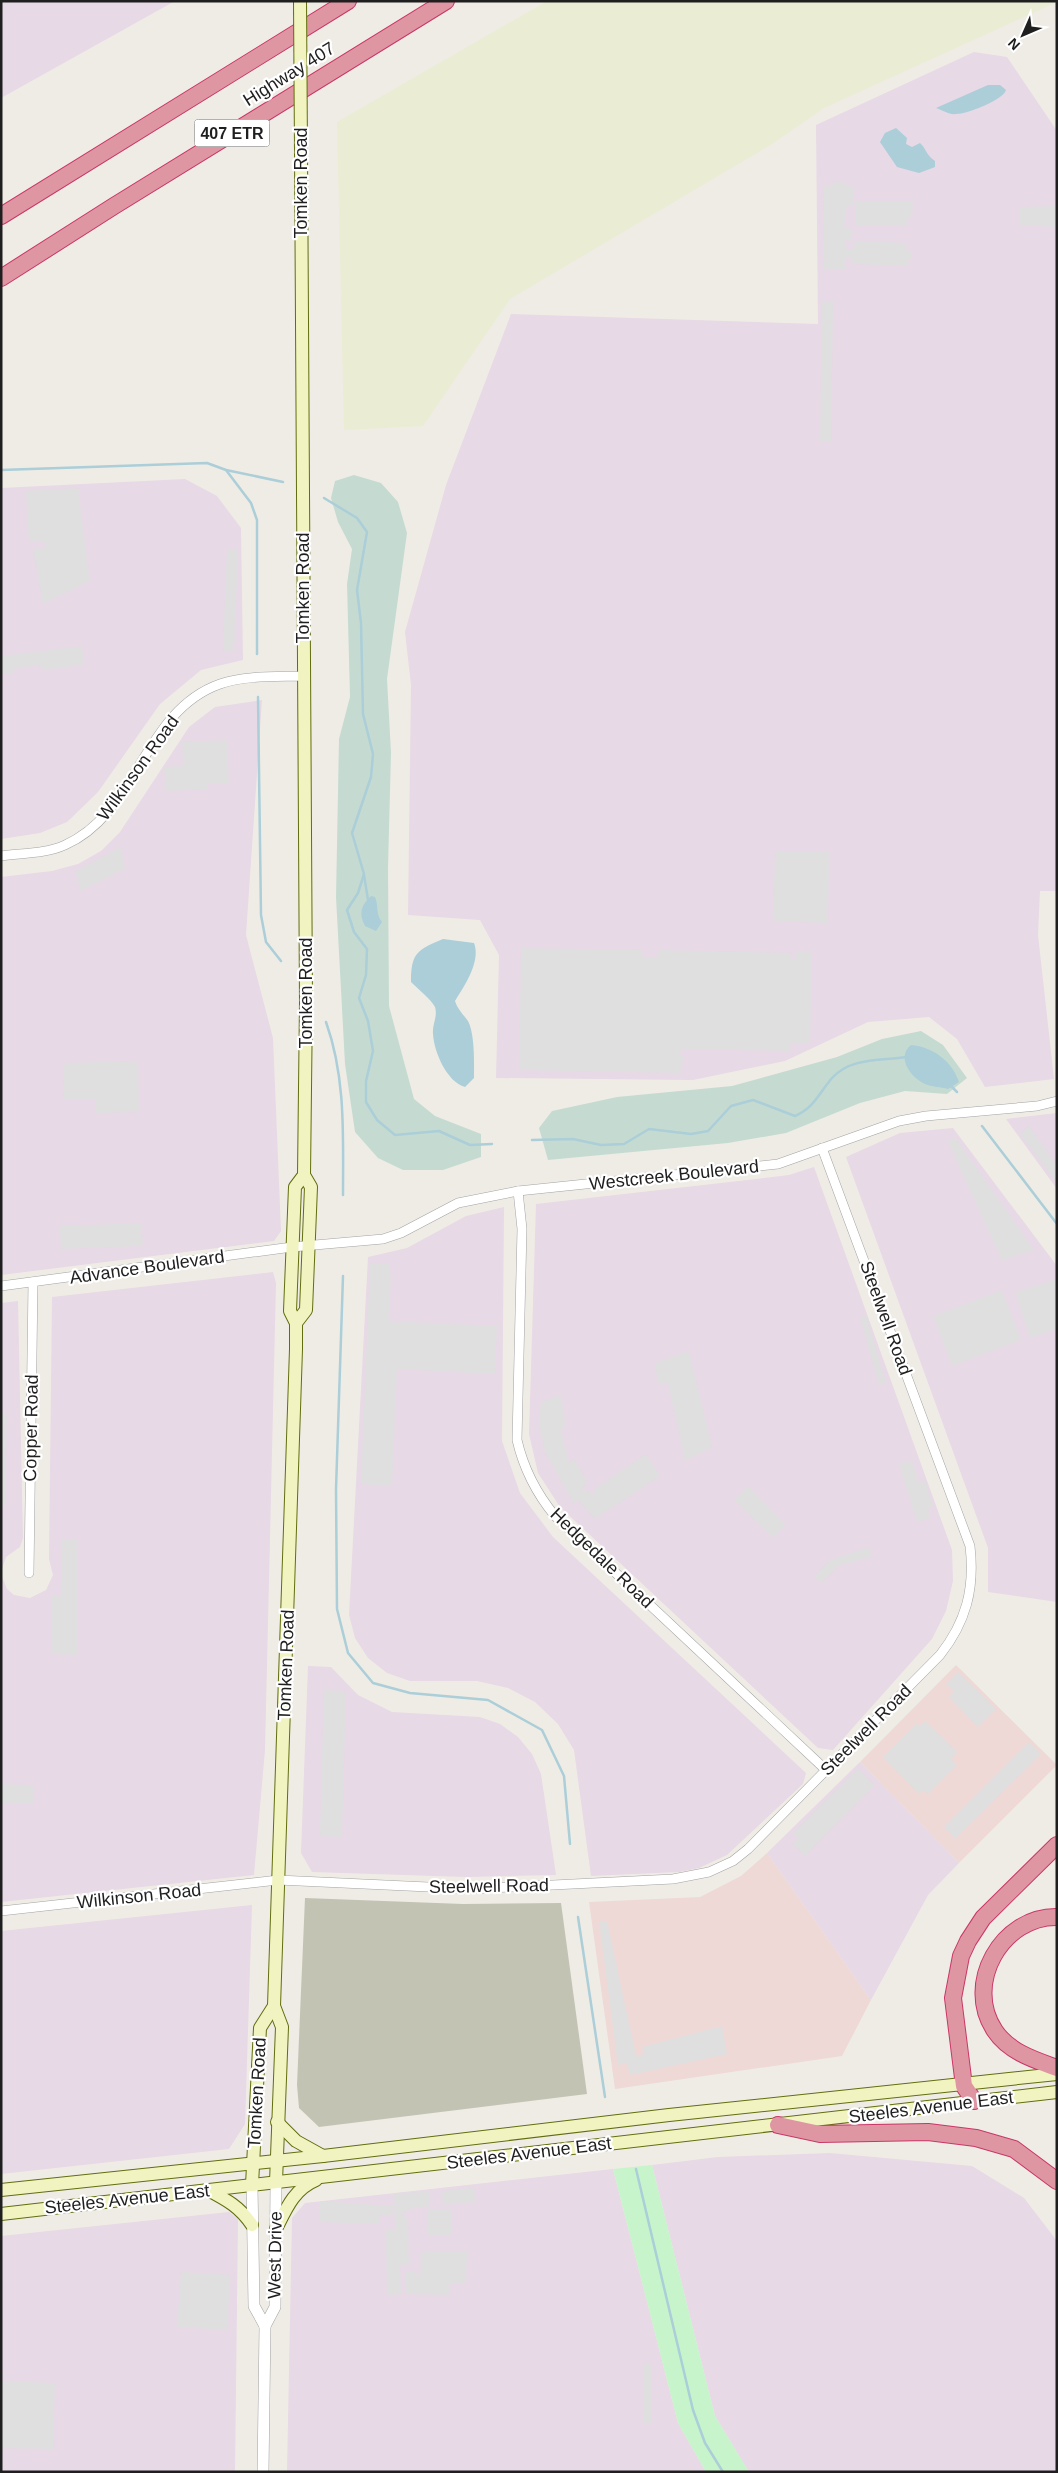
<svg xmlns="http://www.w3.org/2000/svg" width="1058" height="2473" font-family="Helvetica,sans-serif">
<rect width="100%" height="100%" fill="#efece6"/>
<g fill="#eed9d7">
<polygon points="956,1665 1057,1765 959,1863 860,1762"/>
<polygon points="767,1853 871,2000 842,2056 615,2089 589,1902 700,1897 741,1876"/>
</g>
<g fill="#e7d9e5">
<polygon points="1,1 175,1 1,98"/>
<polygon points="974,52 1007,57 1057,131 1057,891 1040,891 1038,935 1054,1079 985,1087 957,1039 929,1017 868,1022 785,1061 693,1080 496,1078 499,955 480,920 408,915 411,685 405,632 446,485 511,314 818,324 816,125"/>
<polygon points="185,479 217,496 241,528 243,660 201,670 160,704 98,792 67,822 40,833 1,839 1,488"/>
<polygon points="262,700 246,935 273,1038 281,1231 274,1241 1,1275 1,877 52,871 78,864 101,851 120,832 189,727 215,707"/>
<polygon points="1057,1113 1057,1189 1006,1119"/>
<polygon points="953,1128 1057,1266 1057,1602 988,1592 988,1548 846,1157 900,1133"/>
<polygon points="814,1167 952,1550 953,1581 946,1611 932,1639 833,1750 818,1748 560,1507 538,1473 529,1434 536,1204 756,1179 789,1175"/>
<polygon points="504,1207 502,1441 520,1493 553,1537 806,1773 803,1784 727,1855 699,1868 679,1872 591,1876 574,1750 558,1724 535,1702 508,1688 477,1681 410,1681 387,1673 368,1658 355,1638 349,1615 368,1257 407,1248 466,1216"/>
<polygon points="273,1272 276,1283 265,1750 254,1875 1,1902 1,1574 7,1589 14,1595 30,1598 46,1590 53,1575 49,1559 52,1297"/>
<polygon points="18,1301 23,1538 20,1547 6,1557 1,1572 1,1303"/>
<polygon points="308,1666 331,1667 358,1695 392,1712 480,1717 500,1724 518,1737 532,1754 541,1774 556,1875 466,1877 312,1872 301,1853"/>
<polygon points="860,1762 959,1863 928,1895 871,2000 767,1853"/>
<polygon points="252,1905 245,2124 229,2149 1,2174 1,1931"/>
<polygon points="830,2153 972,2166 1024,2198 1057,2241 1057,2472 749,2472 715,2416 652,2165 718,2157"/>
<polygon points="613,2169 678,2423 706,2472 287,2472 292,2218 305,2203"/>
<polygon points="229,2212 238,2219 235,2472 1,2472 1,2236"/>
</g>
<polygon fill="#c3c3b3" points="305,1898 463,1904 561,1903 587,2094 319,2127 299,2108 297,2085"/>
<polygon fill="#eaecd4" points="547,1 1057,1 1057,2 824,108 772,144 510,299 423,426 344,430 337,122"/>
<g fill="#c5dbd1">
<polygon points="354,475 381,483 398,502 407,533 387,679 391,753 388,868 389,1006 414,1099 435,1116 481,1134 481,1157 443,1170 403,1170 378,1158 355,1132 345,1064 336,897 339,739 350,697 347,584 352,549 338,522 331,498 335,481"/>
<polygon points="921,1031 943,1045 967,1078 947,1094 905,1091 860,1103 786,1133 728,1143 548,1160 539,1128 552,1111 617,1097 732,1086 837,1057 882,1039"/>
</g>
<polygon fill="#c8f4cc" points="652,2165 715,2416 749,2472 706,2472 678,2423 613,2169"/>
<g fill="#dfdfdf">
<polygon points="845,181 845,186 853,186 853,206 847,205 844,228 853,229 851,241 845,240 845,245 848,249 853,249 855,241 907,243 906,250 911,251 912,260 908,260 909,266 852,264 852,258 847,258 845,261 845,269 823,269 824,186 832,186 831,183"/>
<polygon points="855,201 913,201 912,218 908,218 908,225 855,225"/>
<polygon points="1057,206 1057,227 1020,225 1019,207"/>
<polygon points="822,302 833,302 831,441 820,441"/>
<polygon points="78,488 90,581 43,604 33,549 46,548 44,541 29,542 26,491"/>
<polygon points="227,549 238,550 234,652 223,652"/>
<polygon points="82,646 84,665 42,670 41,665 14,669 14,673 1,674 1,656"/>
<polygon points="227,740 229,783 207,784 207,789 166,791 164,767 183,766 182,742"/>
<polygon points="121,847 125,869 80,891 76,871"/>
<polygon points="775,851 829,852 828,923 773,921"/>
<polygon points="521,948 642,950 643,957 657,958 659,950 791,953 792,961 795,959 795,952 812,952 810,1044 791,1043 789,1051 681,1049 680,1055 684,1055 681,1073 519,1070"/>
<polygon points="138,1061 139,1112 96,1113 95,1099 64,1099 63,1063"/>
<polygon points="1029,1126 1057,1165 1057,1183 1020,1134"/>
<polygon points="955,1137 1034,1250 1002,1261 948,1142"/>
<polygon points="141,1223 143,1246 61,1249 60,1226"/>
<polygon points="370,1263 389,1264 389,1273 391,1273 389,1321 497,1326 495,1374 397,1369 392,1486 361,1484"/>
<polygon points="1057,1279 1057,1329 1030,1338 1015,1292"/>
<polygon points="1002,1290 1021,1340 952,1366 933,1316"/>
<polygon points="866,1315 886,1383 879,1385 860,1317"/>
<polygon points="689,1351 712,1447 685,1461 668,1383 658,1384 655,1363"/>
<polygon points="561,1395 566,1427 561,1429 569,1463 574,1459 588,1482 582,1489 596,1495 594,1489 646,1454 660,1476 595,1519 578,1500 574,1504 545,1452 539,1424 541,1402"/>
<polygon points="1,1413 7,1413 5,1505 1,1505"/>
<polygon points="912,1460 918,1482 925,1480 933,1507 928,1509 930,1518 917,1522 899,1464"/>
<polygon points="748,1486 786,1525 773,1538 734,1500"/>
<polygon points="62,1540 78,1540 77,1655 52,1654 52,1595 61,1595"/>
<polygon points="870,1547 871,1557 838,1566 822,1583 814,1577 830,1560"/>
<polygon points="958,1672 996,1709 978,1727 949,1697 954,1692 946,1684"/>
<polygon points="324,1690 346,1691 342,1837 320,1836"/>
<polygon points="925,1721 957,1752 951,1759 957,1765 928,1794 923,1790 919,1794 883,1757 917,1723 920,1726"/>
<polygon points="1029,1742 1041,1754 955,1839 944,1827"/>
<polygon points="858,1769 875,1785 805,1856 792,1844 798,1838 793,1833"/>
<polygon points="1,1784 34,1785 33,1803 1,1803"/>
<polygon points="599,1921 607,1921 636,2056 644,2054 642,2047 722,2026 727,2054 630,2075 627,2063 618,2065"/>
<polygon points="474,2188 476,2202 443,2205 442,2191"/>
<polygon points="429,2192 429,2206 410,2209 404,2213 402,2218 408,2218 409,2265 400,2265 401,2294 387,2295 386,2230 395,2230 394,2193"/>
<polygon points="320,2201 393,2206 392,2216 380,2215 379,2224 320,2222"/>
<polygon points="427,2210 451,2210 452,2235 427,2235"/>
<polygon points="421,2251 467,2252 466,2283 450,2283 449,2295 405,2294 406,2271 417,2271 417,2278 420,2278"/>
<polygon points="181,2272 230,2275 227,2330 177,2327"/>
<rect x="643" y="2364" width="8" height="60"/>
<polygon points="1,2381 55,2383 53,2449 1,2448"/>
</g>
<g fill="#abced8">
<path d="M988 85H1000L1006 90C1003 100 967 114 956 114 950 115 942 110 936 108Z"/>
<path d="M896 128 907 138 906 144 912 147 920 143C926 148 925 154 935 161V167L919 173 897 167 880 142 885 133Z"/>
<path d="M371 896 375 897C379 906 375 913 382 922L376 931 365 926C359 914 360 906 371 896Z"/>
<path d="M443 939 474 943C481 961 465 985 455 1001 458 1010 463 1014 468 1021 475 1034 474 1063 474 1078L465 1087C447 1082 434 1052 433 1034 432 1024 438 1017 435 1007 431 999 418 989 411 982 411 953 417 950 443 939Z"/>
<path d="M911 1045C933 1047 952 1061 959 1082L948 1089C941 1087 932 1087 925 1084 910 1077 896 1057 911 1045Z"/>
</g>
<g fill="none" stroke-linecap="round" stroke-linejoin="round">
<g stroke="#abced8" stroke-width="2.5">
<polyline points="1,470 207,463 226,470 283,482"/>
<polyline points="226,470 251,503 257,520 257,654"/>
<polyline points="324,498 357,518 367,532 357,590 361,623 363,714 373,754 371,777 352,833 364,874 358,893 347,910 354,932 367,949 366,975 359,998 368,1021 373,1051 366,1081 366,1102 377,1120 395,1135 439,1131 470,1145 492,1144"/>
<polyline points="258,697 261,915 266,942 281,961"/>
<polyline points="364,875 368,900"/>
<path d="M326 1022C346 1078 343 1136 343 1195"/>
<polyline points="949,1084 957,1092"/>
<polyline points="982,1126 1057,1224"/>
<path d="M532 1140 573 1139 601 1145 624 1144 649 1129 691 1134 708 1131 731 1106 753 1100 795 1116C815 1107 819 1093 832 1078 851 1057 881 1061 906 1057"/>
<polyline points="343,1276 336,1489 337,1609 348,1653 373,1683 410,1693 488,1700 542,1730 564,1776 570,1844"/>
<polyline points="578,1917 605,2097"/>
<polyline points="636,2169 693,2410 705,2443 723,2472"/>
</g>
<g stroke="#a3a3a3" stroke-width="10">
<g id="minor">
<path d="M1 856C22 853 45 854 65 845 138 813 143 711 220 684 246 675 277 677 304 676"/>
<path d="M518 1191 522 1229 517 1440C524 1470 536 1493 555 1516L826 1770"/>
<polyline points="1,1286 292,1247 383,1239 401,1233 458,1203 518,1191 778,1164 899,1121 926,1116 1037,1106 1057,1101"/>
<polyline points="29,1573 33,1282"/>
<path d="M1 1911 278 1880 471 1889 673 1879 709 1872 733 1861 748 1849 940 1655C966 1622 975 1589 970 1546L822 1148"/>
</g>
</g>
<g stroke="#a3a3a3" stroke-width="12">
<g id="tertiary">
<polyline points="252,2185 254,2306 265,2326"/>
<polyline points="263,2472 265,2326 275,2307 276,2182"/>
</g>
</g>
<g stroke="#626d0f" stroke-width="14">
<g id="secondary">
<polyline points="296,1323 306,1310 311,1187 304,1175 306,1002 301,152"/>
<polyline points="277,2122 296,2141 323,2156"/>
<polyline points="276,2182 282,2027 274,2006 296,1349 296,1323 290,1311 295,1187 304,1175"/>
<polyline points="252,2185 260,2028 274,2006"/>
<polyline points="1,2190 323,2156 669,2115 1057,2074"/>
<path d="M208 2190C227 2200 240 2207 252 2225"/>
<polyline points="1,2214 1057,2092"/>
<path d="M276 2229C286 2209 294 2189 316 2180"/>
</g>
</g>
<g stroke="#ca3667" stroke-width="18">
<g id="motorway">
<polyline points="1,216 348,1"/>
<polyline points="1,278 114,206 446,1"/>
<path d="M1057 1917C1002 1916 963 1984 995 2031 1009 2052 1035 2060 1057 2068"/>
<polyline points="974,2101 964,2086 953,1998 961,1956 968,1941 983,1918 1057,1845"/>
<polyline points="778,2125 820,2134 928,2132 976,2138 1014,2149 1057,2181"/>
</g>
</g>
<use href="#minor" stroke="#fff" stroke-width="9"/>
<use href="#tertiary" stroke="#fff" stroke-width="11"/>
<use href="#secondary" stroke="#f1f4c0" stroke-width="12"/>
<use href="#motorway" stroke="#df96a3" stroke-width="16"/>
<g stroke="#626d0f" stroke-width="14" stroke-linecap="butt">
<polyline id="secondary-bridge" points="300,1 301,152"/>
</g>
<use href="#secondary-bridge" stroke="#f1f4c0" stroke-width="12"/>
</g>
<g text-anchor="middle" stroke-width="4.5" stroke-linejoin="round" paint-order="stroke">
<rect fill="#fff" stroke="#626262" stroke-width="1" x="194.5" y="119.5" width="75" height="27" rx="4"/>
<g font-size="16" font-weight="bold" fill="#1f1f1f">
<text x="232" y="139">407 ETR</text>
</g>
<g font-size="18" fill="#1f1f1f" stroke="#fff">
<text transform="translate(289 74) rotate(-32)" y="6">Highway 407</text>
<text transform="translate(301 183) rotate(-90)" y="6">Tomken Road</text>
<text transform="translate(303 588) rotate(-90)" y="6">Tomken Road</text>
<text transform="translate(138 768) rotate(-54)" y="6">Wilkinson Road</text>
<text transform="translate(306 993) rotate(-90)" y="6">Tomken Road</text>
<text transform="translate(674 1175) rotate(-6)" y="6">Westcreek Boulevard</text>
<text transform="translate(147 1267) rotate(-8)" y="6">Advance Boulevard</text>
<text transform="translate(886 1318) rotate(70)" y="6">Steelwell Road</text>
<text transform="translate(31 1428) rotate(-89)" y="6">Copper Road</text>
<text transform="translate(602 1558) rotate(44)" y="6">Hedgedale Road</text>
<text transform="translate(286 1665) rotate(-88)" y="6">Tomken Road</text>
<text transform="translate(866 1730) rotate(-45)" y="6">Steelwell Road</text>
<text transform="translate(489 1886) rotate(-1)" y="6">Steelwell Road</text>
<text transform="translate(139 1896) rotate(-6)" y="6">Wilkinson Road</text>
<text transform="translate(257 2093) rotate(-87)" y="6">Tomken Road</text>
<text transform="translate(931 2107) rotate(-7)" y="6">Steeles Avenue East</text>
<text transform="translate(529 2153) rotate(-7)" y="6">Steeles Avenue East</text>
<text transform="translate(127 2199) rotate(-6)" y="6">Steeles Avenue East</text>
<text transform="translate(275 2255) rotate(-89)" y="6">West Drive</text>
</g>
</g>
<rect width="1058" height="2473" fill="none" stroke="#1f1f1f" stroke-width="5"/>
<g transform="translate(1023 35) rotate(225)" stroke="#ffffff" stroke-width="4" paint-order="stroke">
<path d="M0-4L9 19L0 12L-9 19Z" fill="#1f1f1f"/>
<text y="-8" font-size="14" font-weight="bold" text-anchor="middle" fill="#1f1f1f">N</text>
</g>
</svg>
